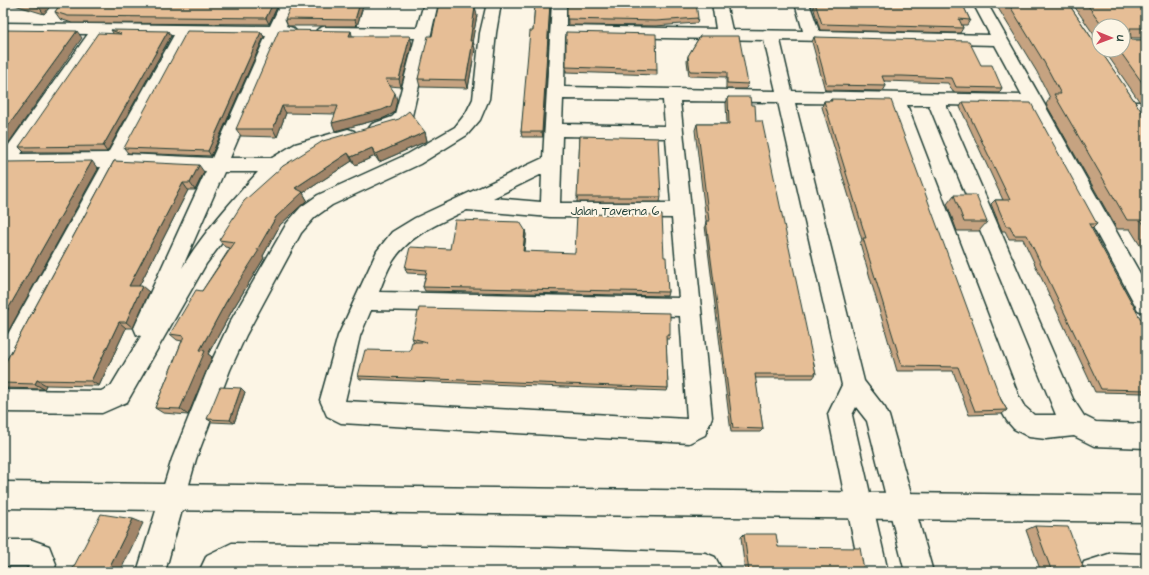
<svg xmlns="http://www.w3.org/2000/svg" width="1149" height="575" font-family="'Architects Daughter',sans-serif">
<rect width="100%" height="100%" fill="#fcf5e5"/>
<filter id="ink" filterUnits="userSpaceOnUse"><feTurbulence type="fractalNoise" baseFrequency=".025" numOctaves="2"/><feDisplacementMap in="SourceGraphic" scale="8" xChannelSelector="R" yChannelSelector="G"/><feConvolveMatrix kernelMatrix="1 2 1 2 8 2 1 2 1" color-interpolation-filters="sRGB"/></filter>
<g filter="url(#ink)">
<g fill="none" stroke-linecap="round" stroke-linejoin="round">
<g stroke="#1f3d34" stroke-width="3">
<g id="minor">
<path d="M281 3H295L286 26 293 28 296 31 293 34 282 36 230 158H272L295 144 348 129 354 131 357 135 354 139 307 154 281 170 244 213 206 264 127 402 102 413 3 412V390L101 391 111 386 141 336 137 335 134 328 206 171 119 167 11 372 3 375V343L101 167 12 168 10 172 3 174V153L88 34 3 33V23L270 26ZM103 34 174 35 108 153 21 154ZM189 35 266 36 212 158 126 154ZM224 172H258C231 202 203 233 182 268Z"/>
<path d="M424 3H438L412 116C405 127 385 136 372 132L369 128 372 124 392 117 395 114 415 38 323 37 318 35 315 32 318 29 323 27 417 28Z"/>
<polygon points="487,3 501,3 496,33 489,99 480,120 467,135 420,164 332,205 315,217 301,233 246,335 230,370 196,459 165,572 137,572 172,459 208,369 230,322 287,223 301,207 318,195 408,154 455,127 466,113 473,99 480,33"/>
<path d="M552 3H566V26L716 29 712 3H726L732 30 803 31 795 3H809L819 31 990 35 973 3H987L1146 284V313L1138 310 1028 107 946 105 1073 399 1084 416 1096 422 1146 424V448L1094 446 1074 436 1046 439 1029 437 1014 429 1007 421 997 403 889 104 795 103 864 381 885 408 889 416 933 572H905L867 421 856 407 852 415 888 572H860L828 414 842 385 778 102 680 101 712 417 705 435 689 443 341 423 327 416 320 400 338 336 377 251 392 232 415 218 543 158ZM565 36 764 40 776 91 564 87ZM780 40 995 45 1022 95 792 91ZM563 99 663 100 665 126 562 124ZM907 105H929L1056 415H1034L1024 406 1019 397ZM562 136 666 138 671 203H560ZM542 174 541 202 493 198ZM467 210 550 217 672 218 679 298 379 292C383 282 387 270 393 261 410 234 440 223 467 210ZM371 310 680 316 687 419 345 401 360 336Z"/>
<polygon points="1133,102 1146,102 1146,114 1127,112 1124,108 1127,104"/>
<polygon points="3,540 32,540 49,546 56,564 54,572 26,572 29,566 3,566"/>
<polygon points="232,543 548,548 705,553 715,557 723,572 396,572 235,569 231,572 199,572 207,555"/>
<polygon points="1112,553 1146,554 1146,572 1080,572 1084,562"/>
</g>
</g>
<g stroke="#1f3d34" stroke-width="3">
<polygon id="tertiary" points="3,482 1146,496 1146,522 3,508"/>
</g>
<use href="#minor" fill="#fcf5e5" fill-rule="evenodd"/>
<use href="#tertiary" fill="#fcf5e5" fill-rule="evenodd"/>
</g>
<g fill="#c6a381" stroke="#1f3d34">
<polygon points="8,3 53,3 44,14"/>
<polygon points="61,3 279,3 269,24 72,23 60,19 55,12"/>
<polygon points="364,3 357,26 288,26 285,19"/>
<polygon points="439,3 475,3 474,7 475,7 477,15 472,41 473,41 475,49 468,88 420,87 418,79 432,36"/>
<polygon points="535,3 543,137 522,137 521,132 533,31"/>
<polygon points="567,3 698,18 697,23 655,26 568,25"/>
<polygon points="812,3 962,3 970,20 967,25 962,25 963,28 960,33 820,30"/>
<polygon points="995,3 1068,3 1146,118 1146,255 1130,229 1117,229 1046,104 1050,98 1037,72"/>
<polygon points="1072,3 1146,3 1146,38 1130,38 1131,40 1146,40 1146,111 1104,50 1123,50 1123,26 1099,26 1099,42"/>
<polygon points="111,30 171,36 107,152 24,152 19,147 113,33"/>
<polygon points="261,32 264,37 211,156 128,153 124,148"/>
<polygon points="566,32 657,70 657,75 566,72"/>
<polygon points="353,36 412,44 401,87 390,86 397,100 394,113 384,118 335,131 335,114 286,113 277,137 241,136 236,129"/>
<polygon points="700,36 748,84 746,89 726,89 726,77 689,76 687,61 688,56"/>
<polygon points="814,37 981,65 1002,88 999,93 953,92 948,83 884,81 886,86 883,91 825,90 812,42"/>
<polygon points="728,97 751,105 756,121 816,374 813,378 755,378 763,429 760,432 731,432 705,226 706,221 695,130 697,124 727,124 726,103"/>
<polygon points="831,99 1007,410 1002,414 969,415 953,371 897,371 860,243 862,240 822,107 824,101 830,101"/>
<polygon points="963,102 1097,224 1092,229 1091,229 1146,329 1146,396 1144,393 1095,392 1023,239 1009,239 1005,231 1002,231 991,204 995,200 1003,200 960,107"/>
<polygon points="425,132 427,141 379,162 375,156 355,165 352,161 303,193 307,200 280,225 263,256 264,258 233,309 208,354 212,357 188,415 163,413 155,408 182,341 177,340 170,334 202,291 230,248 225,247 219,240 283,166"/>
<polygon points="580,136 661,197 660,202 577,202"/>
<polygon points="114,161 204,172 195,190 188,190 139,286 149,292 133,328 126,328 99,386 46,385 44,389 3,388 3,367"/>
<polygon points="954,195 987,222 979,231 957,231 947,204"/>
<polygon points="525,230 526,235 524,252 664,257 668,292 667,296 425,291 423,287 426,274 407,273 405,268 450,249"/>
<polygon points="670,335 669,339 666,339 668,388 667,391 360,379 358,376 410,351 416,342 414,342 412,338"/>
<polygon points="245,392 234,423 212,422 207,419"/>
<polygon points="1035,526 1085,572 1041,572 1026,530"/>
<polygon points="744,534 778,547 871,572 745,572 741,537"/>
</g>
<g fill="#a18569" stroke="#1f3d34">
<polygon points="42,3 53,3 44,14 39,7"/>
<polygon points="273,3 279,3 269,24 266,18"/>
<polygon points="360,3 364,3 357,26 355,20"/>
<polygon points="472,3 475,3 473,15 471,7"/>
<polygon points="550,3 551,3 543,137 542,132"/>
<polygon points="475,7 477,15 471,49 470,41"/>
<polygon points="77,31 82,38 3,151 3,133"/>
<polygon points="168,31 171,36 107,152 103,146"/>
<polygon points="351,31 353,39 349,36"/>
<polygon points="261,32 264,37 211,156 208,151"/>
<polygon points="410,36 412,44 401,87 399,79"/>
<polygon points="473,41 475,49 468,88 466,80"/>
<polygon points="395,93 397,100 394,113 384,118 335,131 332,123"/>
<polygon points="282,106 286,113 277,137 273,129"/>
<polygon points="425,132 427,141 379,162 376,154"/>
<polygon points="372,148 375,156 355,165 351,157"/>
<polygon points="348,153 352,161 303,193 307,200 280,225 263,256 264,258 233,309 208,354 212,357 188,415 180,409 200,350 226,302 276,217 295,188"/>
<polygon points="92,161 98,169 4,339 3,338 3,318"/>
<polygon points="199,165 204,172 195,190 190,183"/>
<polygon points="183,183 188,190 136,292 129,286"/>
<polygon points="525,230 526,235 523,256 523,251"/>
<polygon points="142,286 149,292 133,328 126,322"/>
<polygon points="119,322 126,328 99,386 91,381"/>
<polygon points="37,380 46,385 44,389 35,384"/>
<polygon points="241,388 245,392 234,423 230,420"/>
<polygon points="133,519 143,523 120,572 107,572"/>
</g>
<g fill="#e6be96" stroke="#1f3d34">
<polygon points="24,3 42,3 39,7"/>
<polygon points="61,3 273,3 266,18 68,16 55,12"/>
<polygon points="292,3 360,3 355,20 285,19"/>
<polygon points="439,3 472,3 471,7 475,7 470,41 473,41 466,80 418,79 428,36 432,36"/>
<polygon points="535,3 550,3 542,132 521,132 530,31 533,31"/>
<polygon points="567,3 696,3 698,18 656,21 567,19"/>
<polygon points="815,3 962,3 970,20 959,19 963,28 822,24"/>
<polygon points="1008,3 1068,3 1099,49 1099,50 1100,50 1146,118 1146,228 1141,220 1127,220 1054,94 1061,94 1044,62"/>
<polygon points="1086,3 1146,3 1146,28 1130,28 1131,40 1146,40 1146,88 1119,50 1123,50 1123,26 1103,26"/>
<polygon points="3,30 77,31 3,133"/>
<polygon points="111,30 168,31 103,146 19,147 98,33 121,34"/>
<polygon points="279,30 351,31 349,36 410,36 399,79 385,79 395,93 391,106 382,110 332,123 338,106 282,106 273,129 236,129"/>
<polygon points="187,31 261,32 208,151 124,148"/>
<polygon points="566,32 656,34 657,70 566,67"/>
<polygon points="700,36 739,36 748,84 727,83 727,72 690,71 688,56"/>
<polygon points="814,37 969,41 981,65 992,65 1002,88 956,87 952,78 902,76 882,76 886,86 827,85"/>
<polygon points="728,97 750,97 751,105 755,105 756,121 762,121 816,374 755,374 763,429 733,428 706,221 709,221 697,124 729,124"/>
<polygon points="831,99 891,100 1001,400 1007,410 975,411 958,367 902,366 863,238 866,238 824,101 832,101"/>
<polygon points="963,102 1031,103 1097,224 1089,224 1146,329 1146,390 1101,389 1027,235 1014,235 1010,226 1006,226 995,200 1010,200"/>
<polygon points="409,111 425,132 376,154 372,148 351,157 348,153 295,188 303,192 276,217 257,250 259,250 226,302 200,350 205,351 180,409 155,408 184,336 170,334 196,290 202,291 235,242 219,240 244,201 283,166 323,141 399,119"/>
<polygon points="580,136 658,138 661,197 577,197"/>
<polygon points="92,161 3,318 3,166 5,162"/>
<polygon points="114,161 199,165 190,183 183,183 129,286 142,286 126,322 119,322 91,381 37,380 35,384 3,383 3,367"/>
<polygon points="954,195 976,195 987,222 964,222"/>
<polygon points="577,214 662,215 664,257 666,257 668,292 423,287 427,270 405,268 410,247 450,249 455,220 520,222 525,230 523,251 575,253"/>
<polygon points="419,308 670,313 670,335 666,335 668,388 358,376 365,350 410,351 412,342 427,342 412,338"/>
<polygon points="220,387 241,388 230,420 207,419"/>
<polygon points="101,514 133,519 107,572 71,572"/>
<polygon points="1035,526 1068,527 1085,572 1052,572"/>
<polygon points="744,534 776,534 778,547 860,548 864,570 871,571 871,572 749,572"/>
</g>
</g>
<g text-anchor="middle" stroke-width="4" stroke-linejoin="round" paint-order="stroke">
<g font-size="12" fill="#1f3d34" stroke="#fcf5e5">
<text x="615" y="215">Jalan Taverna 6</text>
</g>
</g>
<rect width="1149" height="575" fill="none" stroke="#fcf5e5" stroke-width="16"/>
<rect x="8" y="8" width="1133" height="559" fill="none" stroke="#1f3d34" stroke-width="1.5" filter="url(#ink)"/>
<g transform="translate(1111 38) rotate(91)"><circle r="19" fill="#fcf5e5" stroke="#a4ab9e"/>
<path d="M0-3L7 15L0 10L-7 15Z" fill="#d1495b"/>
<text y="-6" font-size="11" font-weight="bold" text-anchor="middle" fill="#1f3d34">U</text>
</g>
</svg>
